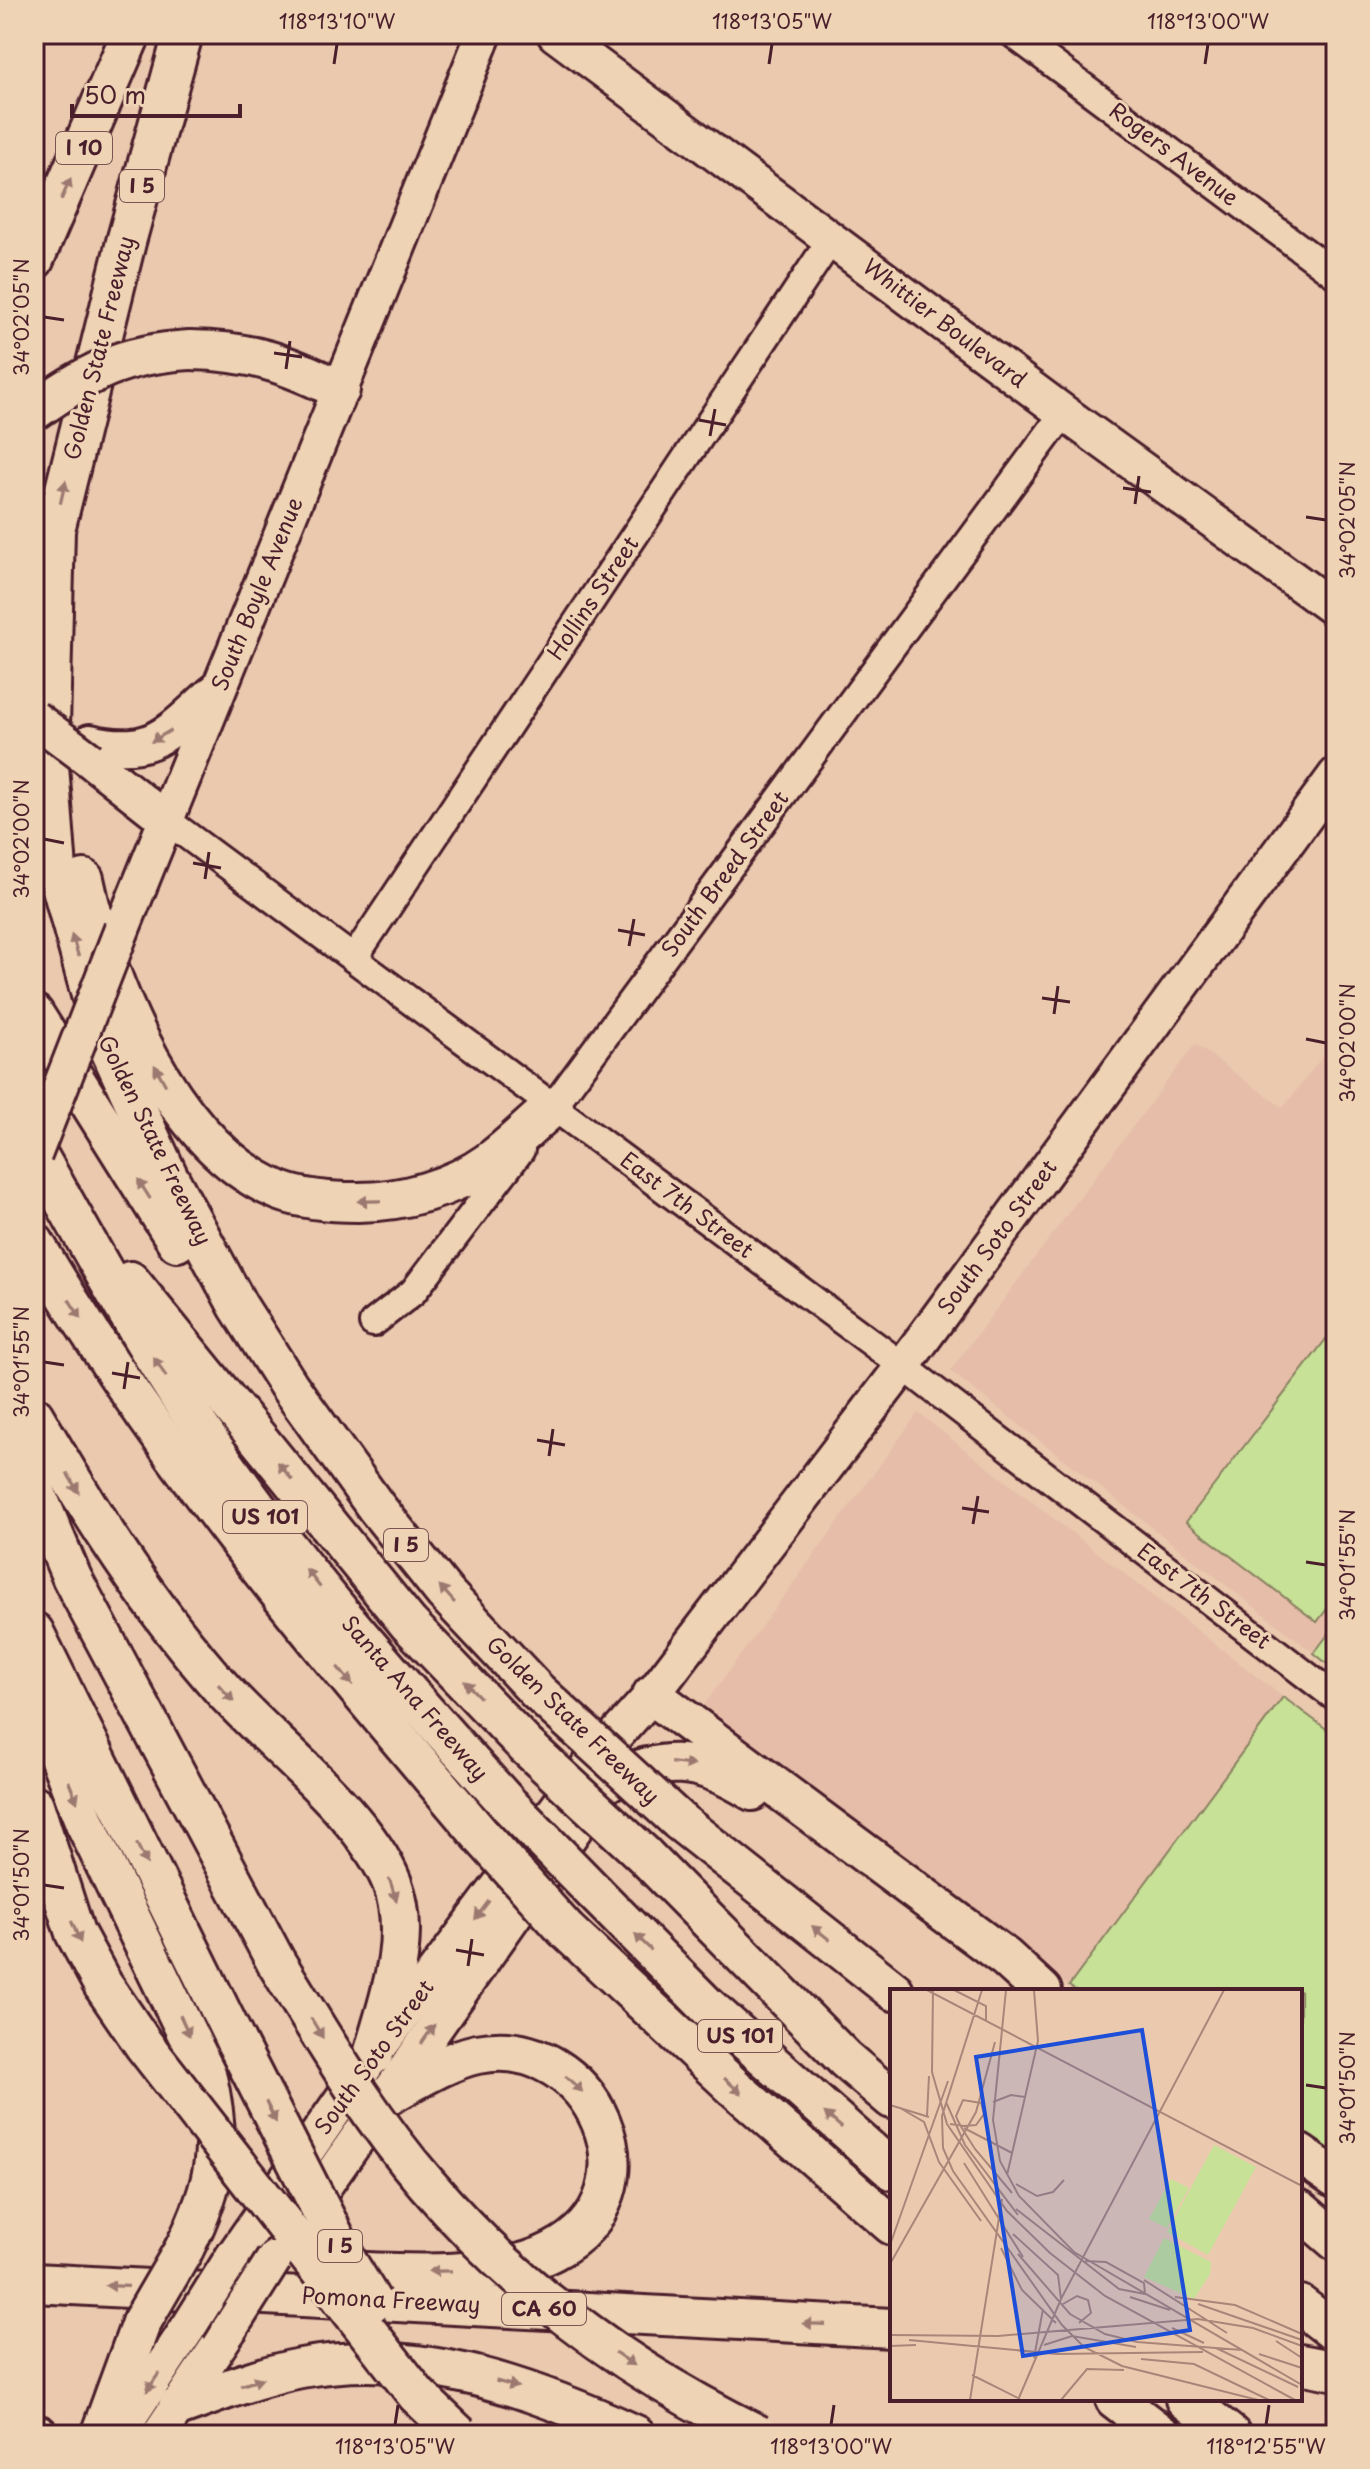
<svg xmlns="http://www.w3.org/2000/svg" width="1370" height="2469" font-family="'Playpen Sans',sans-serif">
<rect width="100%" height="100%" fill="#eac9af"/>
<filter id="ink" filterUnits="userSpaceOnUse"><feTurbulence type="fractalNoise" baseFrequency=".0125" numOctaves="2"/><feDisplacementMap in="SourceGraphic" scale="16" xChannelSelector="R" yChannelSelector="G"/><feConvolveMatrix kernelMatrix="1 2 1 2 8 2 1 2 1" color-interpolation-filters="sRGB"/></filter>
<g filter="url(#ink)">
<g fill="#e6bda8">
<polygon points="1336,1039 1336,1624 1314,1653 950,1371 1195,1044 1283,1108"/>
<polygon points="918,1413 1283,1697 1069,1986 728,1730 704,1705"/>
</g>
<g fill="#c7e197" stroke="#888061" stroke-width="2">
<polygon points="1336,1326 1336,1597 1317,1622 1186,1522"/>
<polygon points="1336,1624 1336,1671 1314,1653"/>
<polygon points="1283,1697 1336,1736 1336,2168 1300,2144 1300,1991 1076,1991 1069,1986"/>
</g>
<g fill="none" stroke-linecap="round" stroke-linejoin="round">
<g stroke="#4a1f2b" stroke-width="32">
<g id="minor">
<polyline points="1013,34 1336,275"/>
<polyline points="165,819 903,1366 1336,1698"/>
<polyline points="354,958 832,238"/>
<polyline points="544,1119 1064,413"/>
<polyline points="373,1323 413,1292 521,1150"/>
</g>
</g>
<g stroke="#4a1f2b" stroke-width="40">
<g id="major">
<polyline points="555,34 1064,413 1336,610"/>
<path d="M90 742C153 757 168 733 213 693"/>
<polyline points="90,760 165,819"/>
<polyline points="122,929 484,34"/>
<polyline points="301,2219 606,1784"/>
<polyline points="232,2258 373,2055 590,1764 652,1695 903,1366 1336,775"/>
<polyline points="117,2435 188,2328"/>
<polyline points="159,2435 229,2330"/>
</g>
</g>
<g stroke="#4a1f2b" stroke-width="44">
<g id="highway">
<polyline points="183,34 126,242 55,530 49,766 57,870 100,1028 168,1176 238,1306 289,1386 376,1507 444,1592 538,1692"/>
<polyline points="34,260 131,34"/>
<path d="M190 350C250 351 286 363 340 390"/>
<path d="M84 879C106 986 172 1147 280 1191 304 1200 332 1202 358 1202 402 1202 453 1188 489 1162 512 1145 532 1124 554 1106"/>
<polyline points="34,1014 177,1242"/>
<path d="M34 1148C81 1231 126 1315 178 1395 274 1543 392 1676 510 1806"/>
<path d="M34 1242C161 1460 322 1648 484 1839"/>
<polyline points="130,1281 408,1623 526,1746"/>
<path d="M34 1416C90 1513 149 1607 224 1691 274 1746 365 1815 392 1883 413 1938 388 2001 373 2055"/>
<polyline points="34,1488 72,1578 276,1962"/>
<polyline points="34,1632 236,2042"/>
<path d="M34 1693 85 1823 206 2073C223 2145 217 2183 184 2249"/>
<polyline points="652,1695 1006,1958 1042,1991"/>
<path d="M608 1781C665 1756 698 1757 752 1791"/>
<polyline points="34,1805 75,1933 103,1985"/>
<polyline points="679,1821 894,1991"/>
<polyline points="643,1854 845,2059 892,2099"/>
<polyline points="596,1894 707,2006 892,2170"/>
<polyline points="566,1930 735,2088 892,2225"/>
<polyline points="1300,2154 1336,2179"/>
<polyline points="1300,2210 1336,2241"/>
<path d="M324 2270C390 2273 494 2282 553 2251 666 2193 593 2031 477 2054 445 2061 412 2083 383 2098"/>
<polyline points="34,2283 892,2328"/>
<polyline points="1300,2305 1336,2333"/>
<polyline points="1300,2364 1336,2371"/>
<polyline points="1115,2399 1162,2435"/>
<polyline points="1185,2399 1231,2435"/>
<path d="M178 2407C218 2393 259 2376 301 2368 419 2346 529 2387 636 2435"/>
<polyline points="34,2434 39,2435"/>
<polyline points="100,2435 141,2323"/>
</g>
</g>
<use href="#minor" stroke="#eed3b5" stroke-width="26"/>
<use href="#major" stroke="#eed3b5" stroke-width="34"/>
<use href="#highway" stroke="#eed3b5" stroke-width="38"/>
<g stroke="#4a1f2b" stroke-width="40" stroke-linecap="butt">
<g id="major-bridge">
<polyline points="34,718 90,760"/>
<polyline points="34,1155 122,929"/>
<polyline points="188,2328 232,2258"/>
<polyline points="229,2330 274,2259"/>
</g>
</g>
<g stroke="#4a1f2b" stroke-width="44" stroke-linecap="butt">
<g id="highway-bridge">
<path d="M34 411C90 372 120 354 190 350"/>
<polyline points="538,1692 679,1821"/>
<polyline points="526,1746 643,1854"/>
<polyline points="510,1806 596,1894"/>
<polyline points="484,1839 566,1930"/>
<path d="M276 1962C323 2038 367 2115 426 2183 517 2290 633 2374 759 2435"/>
<polyline points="103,1985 144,2045 417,2395 459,2435"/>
<polyline points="236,2042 348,2263 372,2302"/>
<polyline points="141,2323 184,2249"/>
</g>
</g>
<use href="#major-bridge" stroke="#eed3b5" stroke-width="34"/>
<use href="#highway-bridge" stroke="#eed3b5" stroke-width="38"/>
</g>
<defs><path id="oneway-solid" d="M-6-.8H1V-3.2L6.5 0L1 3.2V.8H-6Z" transform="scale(2)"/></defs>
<g fill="#9c7970">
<use href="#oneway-solid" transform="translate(66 189) rotate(-66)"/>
<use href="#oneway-solid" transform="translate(63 492) rotate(-77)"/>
<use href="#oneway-solid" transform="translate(161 736) rotate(149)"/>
<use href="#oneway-solid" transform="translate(75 945) rotate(-107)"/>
<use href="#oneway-solid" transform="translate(160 1075) rotate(-119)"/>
<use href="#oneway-solid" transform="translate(144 1189) rotate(-122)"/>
<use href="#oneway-solid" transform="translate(369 1201) rotate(179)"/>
<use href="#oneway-solid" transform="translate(75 1309) rotate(57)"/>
<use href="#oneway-solid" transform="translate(160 1367) rotate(-122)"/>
<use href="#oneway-solid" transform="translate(285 1471) rotate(-129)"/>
<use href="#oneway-solid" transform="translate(73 1483) rotate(60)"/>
<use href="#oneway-solid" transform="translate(313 1578) rotate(-128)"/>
<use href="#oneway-solid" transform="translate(447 1594) rotate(-131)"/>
<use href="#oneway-solid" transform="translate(345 1676) rotate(50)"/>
<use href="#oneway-solid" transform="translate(472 1689) rotate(-134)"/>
<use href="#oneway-solid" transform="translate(226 1693) rotate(48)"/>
<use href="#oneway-solid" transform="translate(683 1764) rotate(7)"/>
<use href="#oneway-solid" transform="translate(73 1792) rotate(68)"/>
<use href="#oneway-solid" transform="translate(142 1854) rotate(63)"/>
<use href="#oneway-solid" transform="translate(393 1890) rotate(72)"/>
<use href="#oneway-solid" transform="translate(482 1910) rotate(127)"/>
<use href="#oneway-solid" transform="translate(76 1932) rotate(67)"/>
<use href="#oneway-solid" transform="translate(821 1933) rotate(-142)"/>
<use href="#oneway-solid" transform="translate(643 1942) rotate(-135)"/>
<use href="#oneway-solid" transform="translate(185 2026) rotate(65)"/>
<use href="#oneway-solid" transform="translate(317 2028) rotate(59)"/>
<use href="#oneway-solid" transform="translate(428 2034) rotate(-55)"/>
<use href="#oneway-solid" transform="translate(574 2084) rotate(43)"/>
<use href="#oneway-solid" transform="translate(733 2086) rotate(42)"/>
<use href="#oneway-solid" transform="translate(271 2112) rotate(64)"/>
<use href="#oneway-solid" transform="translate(833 2120) rotate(-139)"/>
<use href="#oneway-solid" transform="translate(440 2271) rotate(179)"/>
<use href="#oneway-solid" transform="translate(117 2286) rotate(-178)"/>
<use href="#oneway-solid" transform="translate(814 2324) rotate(-178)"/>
<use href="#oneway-solid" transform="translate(625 2359) rotate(34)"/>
<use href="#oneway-solid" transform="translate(153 2382) rotate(124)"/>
<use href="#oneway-solid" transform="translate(252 2382) rotate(-18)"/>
<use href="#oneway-solid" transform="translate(507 2384) rotate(15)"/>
</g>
</g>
<path fill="none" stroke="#4a1f2b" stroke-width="3" d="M334 64 337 44M769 64 772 44M1205 64 1208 44M44 317 64 320M274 353 302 357M286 369 290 341M699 420 726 425M710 436 715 409M1123 488 1151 492M1135 504 1139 476M1306 517 1326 520M44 839 64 843M193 863 221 868M205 879 209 852M618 930 645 935M629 946 634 919M1042 998 1070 1002M1054 1014 1058 986M1306 1039 1326 1043M44 1362 64 1365M112 1373 140 1378M124 1389 128 1362M537 1440 565 1445M549 1456 553 1429M962 1508 989 1512M973 1524 978 1496M1306 1562 1326 1565M44 1885 64 1888M456 1950 484 1955M468 1966 472 1939M1306 2085 1326 2088M395 2425 398 2405M831 2425 834 2405M1266 2425 1269 2405"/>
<g text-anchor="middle" stroke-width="6" stroke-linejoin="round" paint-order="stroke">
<g fill="#eed3b5" stroke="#7b5554" stroke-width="2">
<rect x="56" y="132" width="56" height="32" rx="6"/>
<rect x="120" y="170" width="44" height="32" rx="6"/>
<rect x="223" y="1501" width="84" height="32" rx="6"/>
<rect x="384" y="1529" width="44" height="32" rx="6"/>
<rect x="698" y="2020" width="84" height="32" rx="6"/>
<rect x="318" y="2230" width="44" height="32" rx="6"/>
<rect x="502" y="2293" width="84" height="32" rx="6"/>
</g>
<g font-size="20" font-weight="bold" fill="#4a1f2b">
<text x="84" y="155">I 10</text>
<text x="142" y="193">I 5</text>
<text x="265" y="1524">US 101</text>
<text x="406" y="1552">I 5</text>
<text x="740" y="2043">US 101</text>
<text x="340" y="2253">I 5</text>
<text x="544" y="2316">CA 60</text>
</g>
<g font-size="22" fill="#4a1f2b" stroke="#eed3b5">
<text transform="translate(1174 154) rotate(37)" y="8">Rogers Avenue</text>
<text transform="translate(945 323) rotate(37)" y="8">Whittier Boulevard</text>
<text transform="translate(99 348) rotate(-76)" y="8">Golden State Freeway</text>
<text transform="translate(257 594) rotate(-68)" y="8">South Boyle Avenue</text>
<text transform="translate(593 598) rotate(-56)" y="8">Hollins Street</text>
<text transform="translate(725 874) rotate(-54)" y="8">South Breed Street</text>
<text transform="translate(155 1140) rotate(64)" y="8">Golden State Freeway</text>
<text transform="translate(687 1205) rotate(37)" y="8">East 7th Street</text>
<text transform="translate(997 1237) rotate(-54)" y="8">South Soto Street</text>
<text transform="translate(1204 1596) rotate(37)" y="8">East 7th Street</text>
<text transform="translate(415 1698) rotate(49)" y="8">Santa Ana Freeway</text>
<text transform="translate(573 1720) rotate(44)" y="8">Golden State Freeway</text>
<text transform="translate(374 2057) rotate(-54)" y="8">South Soto Street</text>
<text transform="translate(391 2300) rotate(3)" y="8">Pomona Freeway</text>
</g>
</g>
<g transform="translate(890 1989)">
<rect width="412" height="412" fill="#eac9af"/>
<path d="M324 156 366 178 318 266 277 243ZM281 190 299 199 277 239 259 230ZM274 249 321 273 320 285 304 310 254 288Z" fill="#c7e197"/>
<path fill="none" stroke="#aa857a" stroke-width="2" d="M37 1 412 197M43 1 42 83 57 135 117 222 160 264 215 307 405 411M64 1 96 17V31M92 1 52 127 53 159 63 182 172 336 194 358 232 377 368 411M116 1 103 131 110 172 129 207 184 263 412 396M56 113 75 156 128 226M103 113 121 106 135 108M0 116 39 128M10 119 34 133 49 173 91 232M37 127 39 87M60 135 74 137 86 136 94 125 91 114 73 111 66 127 68 132 73 141 85 160 122 204M74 139 122 164M74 174 133 268M117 186 148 52 144 1M126 195 147 207 163 203 174 191M126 220 229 300 255 305 254 294 216 273 195 272M123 245 168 286 171 310M0 256 58 92M111 259 132 301 166 334M128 265 180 325 215 345 247 353 352 361M0 275 86 123 105 53M254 291 337 344M240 308 280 321M285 308 345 316 412 345M173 315 187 307 198 311 201 324 189 334M308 315 412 351M282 339 314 354M0 346 108 347 308 330 363 339 412 357M19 351 167 365 313 363M386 352 412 369M154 356 182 347 246 358M0 357 26 356M326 359 408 398M369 365 412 379M144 369 153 320M251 370 304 375 379 411M82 386 130 410M80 411 112 210M128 411 171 310 334 1M171 411 197 380 234 381"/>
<path fill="#1d4ed8" fill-opacity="0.15" stroke="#1d4ed8" stroke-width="4" d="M252 41 300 341 133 367 86 68Z"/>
<rect width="412" height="412" fill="none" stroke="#4a1f2b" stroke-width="4"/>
</g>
<rect width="1370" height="2469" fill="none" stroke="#eed3b5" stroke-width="88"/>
<path d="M72 104v12h168v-12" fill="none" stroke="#4a1f2b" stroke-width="4"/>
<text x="84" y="104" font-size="24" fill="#4a1f2b" stroke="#eed3b5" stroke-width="6" paint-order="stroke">50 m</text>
<rect x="44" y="44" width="1282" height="2381" fill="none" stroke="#4a1f2b" stroke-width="3"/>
<g font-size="20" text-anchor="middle" fill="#4a1f2b">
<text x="337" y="29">118°13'10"W</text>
<text x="772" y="29">118°13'05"W</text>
<text x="1208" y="29">118°13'00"W</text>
<text transform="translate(22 317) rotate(-90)" y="7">34°02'05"N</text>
<text transform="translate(1348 520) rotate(-90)" y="7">34°02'05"N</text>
<text transform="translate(22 839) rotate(-90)" y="7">34°02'00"N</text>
<text transform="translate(1348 1043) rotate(-90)" y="7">34°02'00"N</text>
<text transform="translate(22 1362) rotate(-90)" y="7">34°01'55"N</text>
<text transform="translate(1348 1565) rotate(-90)" y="7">34°01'55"N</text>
<text transform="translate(22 1885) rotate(-90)" y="7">34°01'50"N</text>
<text transform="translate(1348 2088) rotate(-90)" y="7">34°01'50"N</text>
<text x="395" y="2454">118°13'05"W</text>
<text x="831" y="2454">118°13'00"W</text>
<text x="1266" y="2454">118°12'55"W</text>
</g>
</svg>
